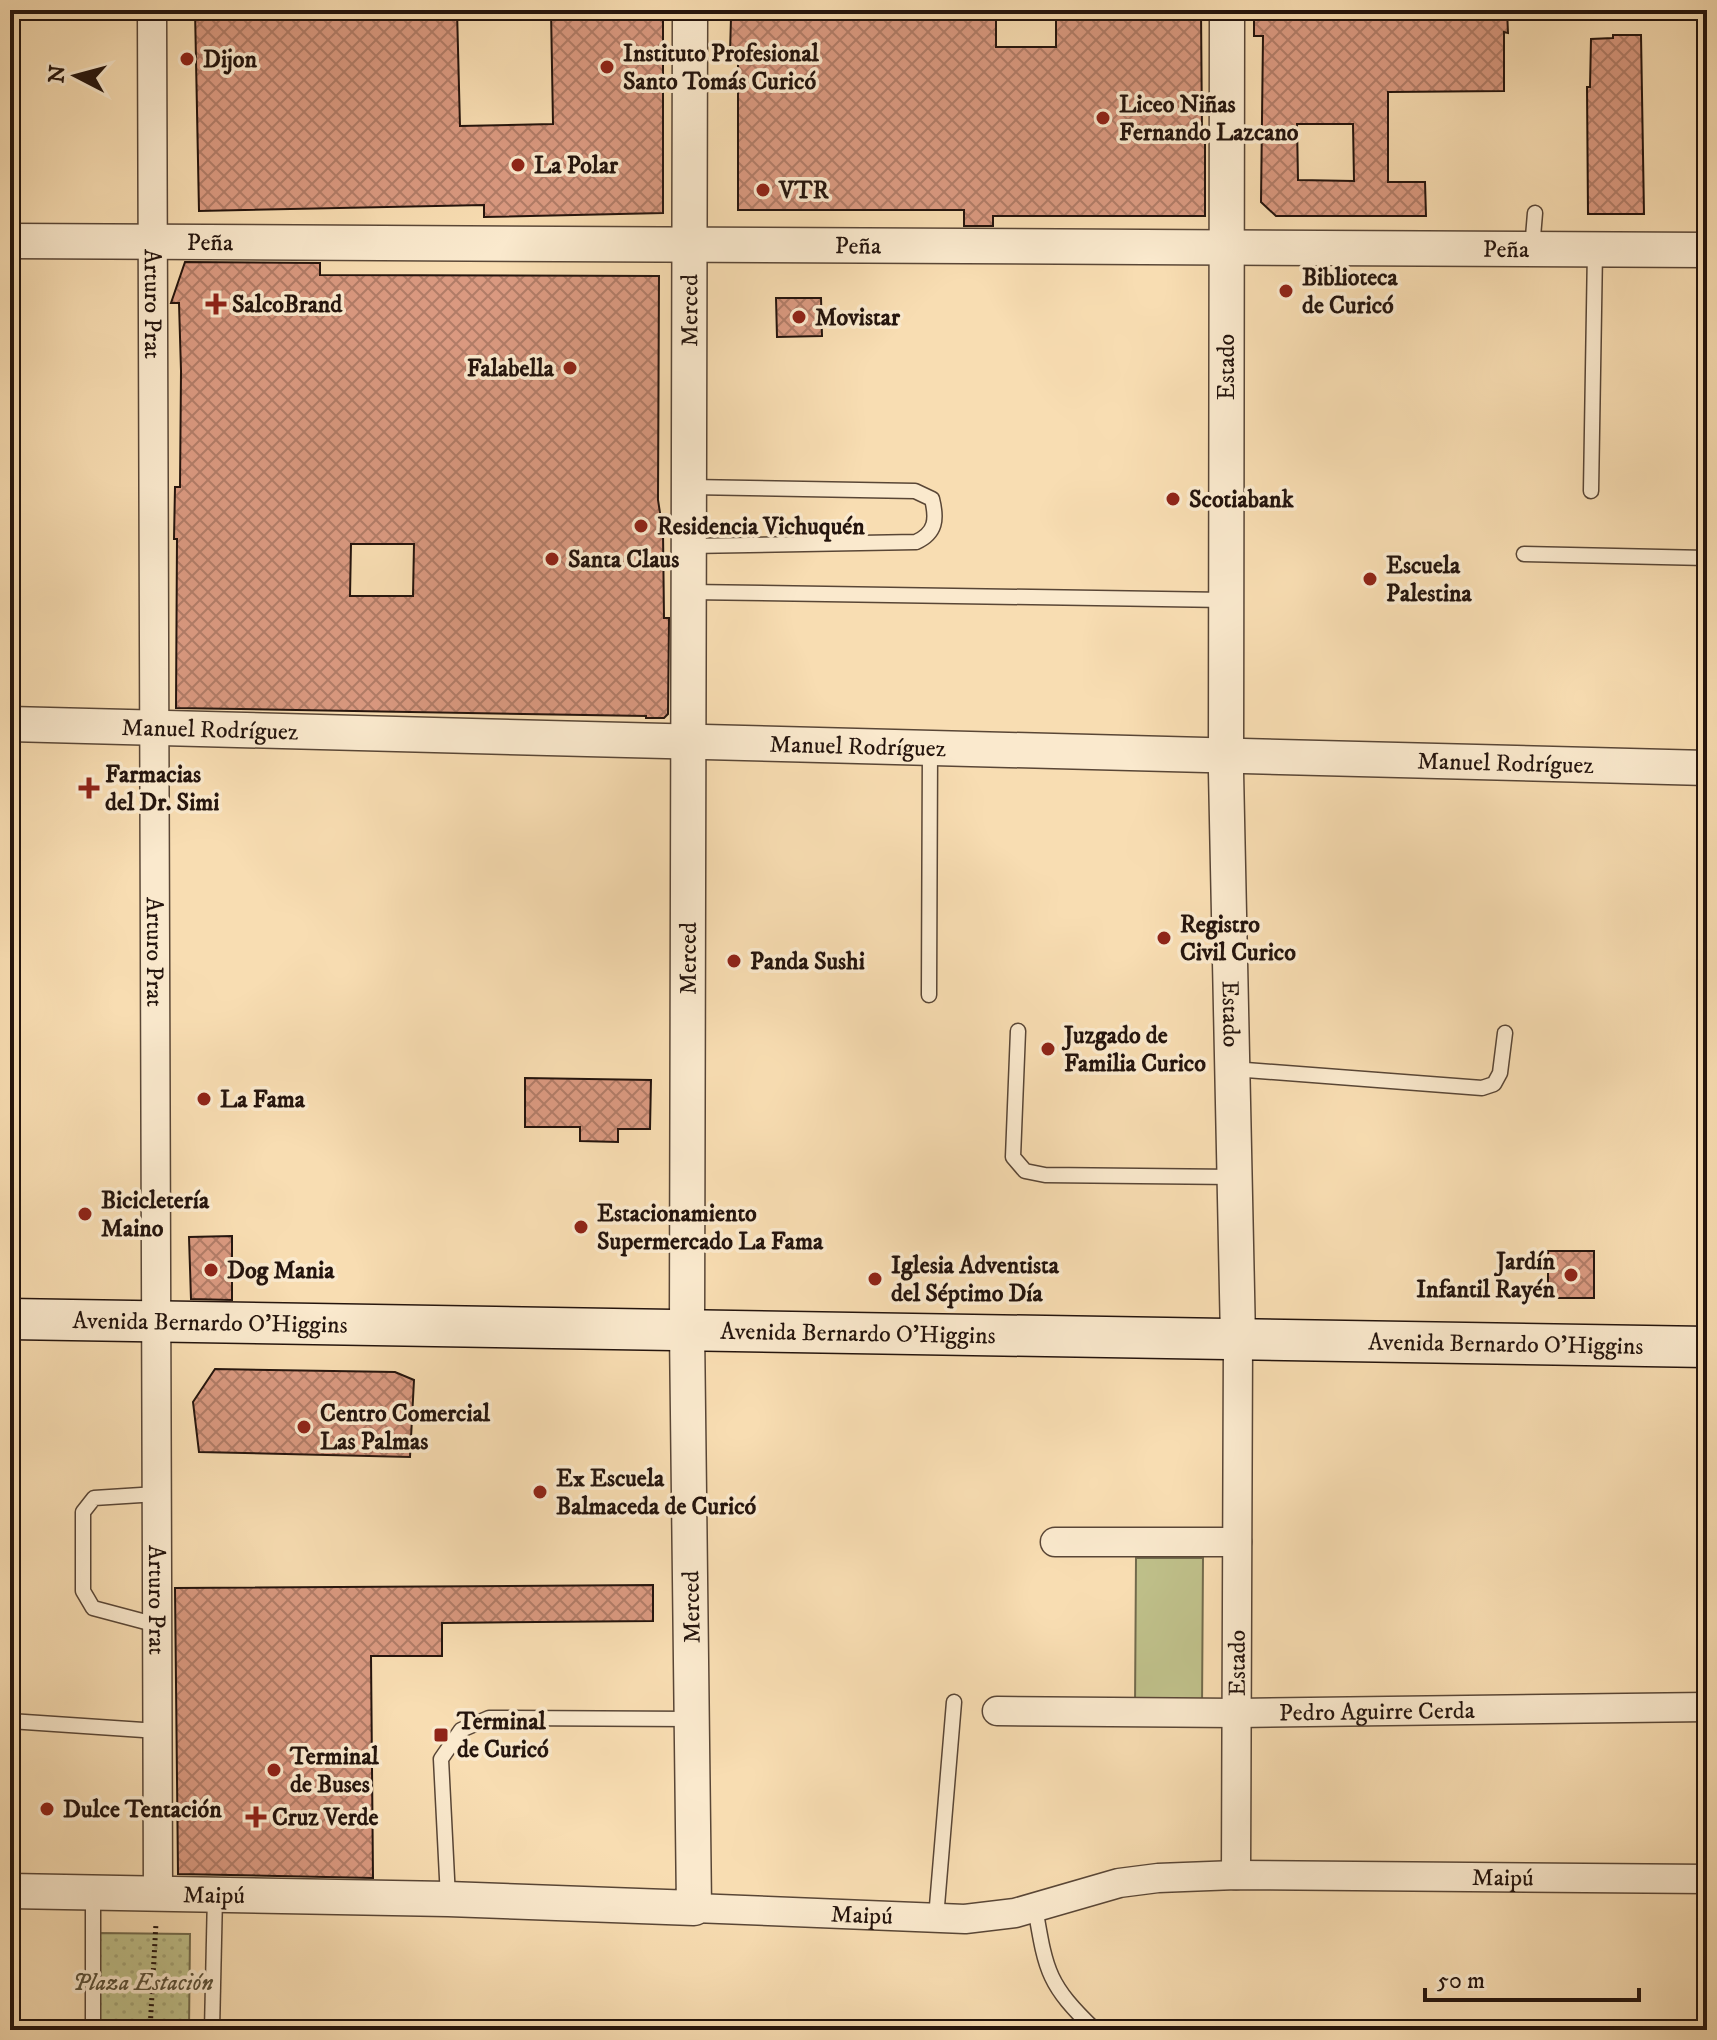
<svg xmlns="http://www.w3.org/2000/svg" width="1717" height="2040" font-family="'IM FELL DW Pica',serif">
<defs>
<pattern id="park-dots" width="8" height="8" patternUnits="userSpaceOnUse" patternTransform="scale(2)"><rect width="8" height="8" fill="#bfc08a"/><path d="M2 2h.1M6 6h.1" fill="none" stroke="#a4a476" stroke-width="1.8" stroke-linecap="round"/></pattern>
<pattern id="building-cross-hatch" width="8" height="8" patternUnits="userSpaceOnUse" patternTransform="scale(2)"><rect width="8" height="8" fill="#da9980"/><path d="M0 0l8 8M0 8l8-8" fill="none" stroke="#b17c67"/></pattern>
</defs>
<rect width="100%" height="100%" fill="#f8ddb2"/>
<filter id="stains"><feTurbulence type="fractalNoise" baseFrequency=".0025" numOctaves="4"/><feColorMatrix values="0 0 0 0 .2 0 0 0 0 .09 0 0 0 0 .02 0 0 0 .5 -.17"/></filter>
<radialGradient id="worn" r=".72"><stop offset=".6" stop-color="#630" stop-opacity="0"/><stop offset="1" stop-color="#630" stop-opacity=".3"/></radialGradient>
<polygon fill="#bfc08a" stroke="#726a4c" stroke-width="2" points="1136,1558 1203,1558 1202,1708 1135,1707"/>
<polygon fill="url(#park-dots)" stroke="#726a4c" stroke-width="2" points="97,1933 190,1934 189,2030 96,2030"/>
<g fill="url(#building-cross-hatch)" stroke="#24140d" stroke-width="2" fill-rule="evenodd">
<polygon points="195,10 457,10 460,126 553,124 551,10 663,10 663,213 484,217 484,205 199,211"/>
<polygon points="736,10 996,10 996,47 1056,47 1056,10 1201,10 1202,134 1205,134 1205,216 993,216 993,226 964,226 964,210 738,210 738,53 730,53 731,18 737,18"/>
<path d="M1254 10H1507L1508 33 1504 32V91L1388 92V182H1425L1426 216H1276L1261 202 1263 36H1254ZM1297 124H1353L1354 181 1298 180Z"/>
<polygon points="1613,35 1641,35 1644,214 1588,214 1587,87 1590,87 1591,39 1613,38"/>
<path d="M185 262 320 263V275L659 276 658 500 663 532 664 618H669L668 714 664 718H646V716L176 708 177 539H174L175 487H180L181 371 179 303H171ZM351 544H414L413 596H350Z"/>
<polygon points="776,298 821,298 822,336 777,337"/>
<polygon points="525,1078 651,1080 650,1129 618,1129 618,1142 580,1141 580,1127 525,1127"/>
<polygon points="232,1236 232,1300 191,1299 189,1237"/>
<rect x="1548" y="1251" width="46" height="47"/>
<polygon points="215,1369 395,1372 414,1380 410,1457 199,1452 193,1402"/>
<polygon points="653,1585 653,1621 442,1623 442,1656 371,1656 373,1878 178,1874 175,1588"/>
</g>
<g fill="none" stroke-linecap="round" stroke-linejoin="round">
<g stroke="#594636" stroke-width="17">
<g id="service">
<polyline points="1532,249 1535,213"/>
<polyline points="1591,491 1595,250"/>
<path d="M689 546 916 542C936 533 937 519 932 499L915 491 690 487"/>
<polyline points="1524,554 1707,558"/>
<polyline points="689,592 1226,600"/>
<polyline points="929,995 930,748"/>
<polyline points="1018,1031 1013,1157 1025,1171 1045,1175 1235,1177"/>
<polyline points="1233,1069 1482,1088 1494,1084 1500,1073 1505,1033"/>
<polyline points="157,1494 94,1498 83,1512 83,1591 93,1608 157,1625"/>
<polyline points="10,1721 158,1731"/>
<polyline points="448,1898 441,1759 461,1730 489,1718 692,1719"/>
<path d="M1035 1907C1046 1971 1047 1984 1095 2030"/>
<polyline points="936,1918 954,1702"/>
<polyline points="93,2030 93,1893"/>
<polyline points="212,2030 215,1895"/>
</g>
</g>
<g stroke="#594636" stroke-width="31">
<g id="minor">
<path id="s1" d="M152 10 158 1894"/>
<polyline points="1055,1542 1237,1542"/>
<path id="s2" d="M997 1711 1237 1713 1707 1707"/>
<path id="s3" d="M1236 1875 1238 1339"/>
<path id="s4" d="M694 1908 965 1919 1015 1913 1119 1883 1158 1878 1236 1875 1707 1879"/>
</g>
</g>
<g stroke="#594636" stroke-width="37">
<g id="tertiary">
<path id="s5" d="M1227 10 1226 772 1238 1339"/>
<path id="s6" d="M10 241 1707 250"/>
<path id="s7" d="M10 724 1707 768"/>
<path id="s8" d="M10 1891 448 1899 694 1908 687 1330 690 10"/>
</g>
</g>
<g stroke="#24140d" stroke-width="43">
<g id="secondary">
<path id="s9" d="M10 1319 1707 1347"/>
</g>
</g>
<polyline stroke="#24140d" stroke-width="5" stroke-dasharray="2 4" stroke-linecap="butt" points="150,2030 156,1923"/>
<use href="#service" stroke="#fae9cd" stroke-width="14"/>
<use href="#minor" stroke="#fae9cd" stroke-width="28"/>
<use href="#tertiary" stroke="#fae9cd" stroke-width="34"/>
<use href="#secondary" stroke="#fae9cd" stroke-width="40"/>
</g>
<g fill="#8f2418" stroke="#fae9cd" stroke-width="3">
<circle cx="187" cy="59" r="8"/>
<circle cx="607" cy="67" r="8"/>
<circle cx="1103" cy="118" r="8"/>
<circle cx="518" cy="165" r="8"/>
<circle cx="763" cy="190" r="8"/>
<circle cx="1286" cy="291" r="8"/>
<path d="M212 292h8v8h8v8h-8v8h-8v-8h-8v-8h8z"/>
<circle cx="799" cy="317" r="8"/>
<circle cx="570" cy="368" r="8"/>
<circle cx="1173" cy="499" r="8"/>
<circle cx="641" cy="526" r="8"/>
<circle cx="552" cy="559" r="8"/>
<circle cx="1370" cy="579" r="8"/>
<path d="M85 776h8v8h8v8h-8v8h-8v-8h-8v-8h8z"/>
<circle cx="1164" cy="938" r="8"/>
<circle cx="734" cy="961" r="8"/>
<circle cx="1048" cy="1049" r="8"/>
<circle cx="204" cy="1099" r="8"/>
<circle cx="85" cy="1214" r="8"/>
<circle cx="581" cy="1227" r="8"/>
<circle cx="211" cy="1270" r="8"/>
<circle cx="1571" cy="1275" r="8"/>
<circle cx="875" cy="1279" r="8"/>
<circle cx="304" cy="1427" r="8"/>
<circle cx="540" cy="1492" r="8"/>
<rect x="433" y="1727" width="16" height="16" rx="4"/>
<circle cx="274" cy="1770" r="8"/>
<circle cx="47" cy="1809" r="8"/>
<path d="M252 1805h8v8h8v8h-8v8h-8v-8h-8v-8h8z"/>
</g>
<g text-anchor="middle" stroke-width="7" stroke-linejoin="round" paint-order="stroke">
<g font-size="24" font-weight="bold" fill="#24140d" stroke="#fae9cd" text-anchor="start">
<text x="623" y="61">Instituto Profesional<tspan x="623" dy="28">Santo Tomás Curicó</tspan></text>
<text x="203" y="67">Dijon</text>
<text x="1119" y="112">Liceo Niñas<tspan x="1119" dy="28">Fernando Lazcano</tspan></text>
<text x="534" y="173">La Polar</text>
<text x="779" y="198">VTR</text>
<text x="1302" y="285">Biblioteca<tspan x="1302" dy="28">de Curicó</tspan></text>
<text x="232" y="312">SalcoBrand</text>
<text x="815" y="325">Movistar</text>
<text x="554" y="376" text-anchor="end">Falabella</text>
<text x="1189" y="507">Scotiabank</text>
<text x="657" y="534">Residencia Vichuquén</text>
<text x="568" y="567">Santa Claus</text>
<text x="1386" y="573">Escuela<tspan x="1386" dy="28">Palestina</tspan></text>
<text x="105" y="782">Farmacias<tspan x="105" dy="28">del Dr. Simi</tspan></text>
<text x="1180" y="932">Registro<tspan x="1180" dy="28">Civil Curico</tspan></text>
<text x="750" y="969">Panda Sushi</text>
<text x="1064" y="1043">Juzgado de<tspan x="1064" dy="28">Familia Curico</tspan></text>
<text x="220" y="1107">La Fama</text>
<text x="101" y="1208">Bicicletería<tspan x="101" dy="28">Maino</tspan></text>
<text x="597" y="1221">Estacionamiento<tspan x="597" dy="28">Supermercado La Fama</tspan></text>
<text x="1555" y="1269" text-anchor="end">Jardín<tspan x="1555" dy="28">Infantil Rayén</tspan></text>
<text x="891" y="1273">Iglesia Adventista<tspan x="891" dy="28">del Séptimo Día</tspan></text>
<text x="227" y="1278">Dog Mania</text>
<text x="320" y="1421">Centro Comercial<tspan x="320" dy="28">Las Palmas</tspan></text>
<text x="556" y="1486">Ex Escuela<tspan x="556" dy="28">Balmaceda de Curicó</tspan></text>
<text x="457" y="1729">Terminal<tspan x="457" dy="28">de Curicó</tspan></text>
<text x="290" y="1764">Terminal<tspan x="290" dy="28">de Buses</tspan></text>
<text x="63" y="1817">Dulce Tentación</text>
<text x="272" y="1825">Cruz Verde</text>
</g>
<g font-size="24" fill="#24140d" stroke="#fae9cd">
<text dy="8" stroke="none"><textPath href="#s6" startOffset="200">Peña</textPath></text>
<text dy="8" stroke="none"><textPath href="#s6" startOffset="848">Peña</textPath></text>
<text dy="8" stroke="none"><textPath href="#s6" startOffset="1496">Peña</textPath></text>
<text dy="8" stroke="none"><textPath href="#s1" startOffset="294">Arturo Prat</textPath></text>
<text dy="8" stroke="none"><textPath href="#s8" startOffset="2282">Merced</textPath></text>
<text transform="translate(1226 367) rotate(-90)" y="8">Estado</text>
<text dy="8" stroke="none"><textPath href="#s7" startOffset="200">Manuel Rodríguez</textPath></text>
<text dy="8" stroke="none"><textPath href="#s7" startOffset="848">Manuel Rodríguez</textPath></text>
<text dy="8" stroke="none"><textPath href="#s7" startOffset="1496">Manuel Rodríguez</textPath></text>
<text dy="8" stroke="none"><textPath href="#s1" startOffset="942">Arturo Prat</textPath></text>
<text dy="8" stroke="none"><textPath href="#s8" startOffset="1634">Merced</textPath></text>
<text dy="8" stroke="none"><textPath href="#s5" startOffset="1004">Estado</textPath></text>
<text dy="8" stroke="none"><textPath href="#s9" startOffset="200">Avenida Bernardo O'Higgins</textPath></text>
<text dy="8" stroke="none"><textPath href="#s9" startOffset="848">Avenida Bernardo O'Higgins</textPath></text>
<text dy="8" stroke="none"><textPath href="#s9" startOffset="1496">Avenida Bernardo O'Higgins</textPath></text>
<text dy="8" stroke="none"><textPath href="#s1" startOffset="1590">Arturo Prat</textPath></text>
<text transform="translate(691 1607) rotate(-91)" y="8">Merced</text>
<text dy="8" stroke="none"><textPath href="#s3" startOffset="212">Estado</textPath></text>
<text dy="8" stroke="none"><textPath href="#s2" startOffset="380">Pedro Aguirre Cerda</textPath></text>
<text dy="8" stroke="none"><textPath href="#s4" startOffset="814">Maipú</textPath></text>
<text dy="8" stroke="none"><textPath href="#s8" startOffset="204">Maipú</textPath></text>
<text dy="8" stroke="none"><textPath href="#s4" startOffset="168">Maipú</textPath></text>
</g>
<g font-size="24" font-style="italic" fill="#5a5039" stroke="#fae9cd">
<text x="143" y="1990">Plaza Estación</text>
</g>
</g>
<rect width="1717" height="2040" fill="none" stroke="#f8ddb2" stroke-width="40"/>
<rect x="12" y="12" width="1693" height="2016" fill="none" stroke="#24140d" stroke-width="4"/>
<rect x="20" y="20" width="1677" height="2000" fill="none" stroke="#24140d" stroke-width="2"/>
<g transform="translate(76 76) rotate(276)" stroke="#fae9cd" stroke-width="6" paint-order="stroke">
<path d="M0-6L14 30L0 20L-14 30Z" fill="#24140d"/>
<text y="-12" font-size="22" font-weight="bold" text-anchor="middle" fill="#24140d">N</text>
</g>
<path d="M1425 1988v12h214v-12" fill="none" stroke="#24140d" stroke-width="4"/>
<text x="1437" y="1988" font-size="24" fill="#24140d" stroke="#fae9cd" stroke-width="6" paint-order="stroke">50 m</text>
<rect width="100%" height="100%" filter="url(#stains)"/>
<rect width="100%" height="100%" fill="url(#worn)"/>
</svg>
